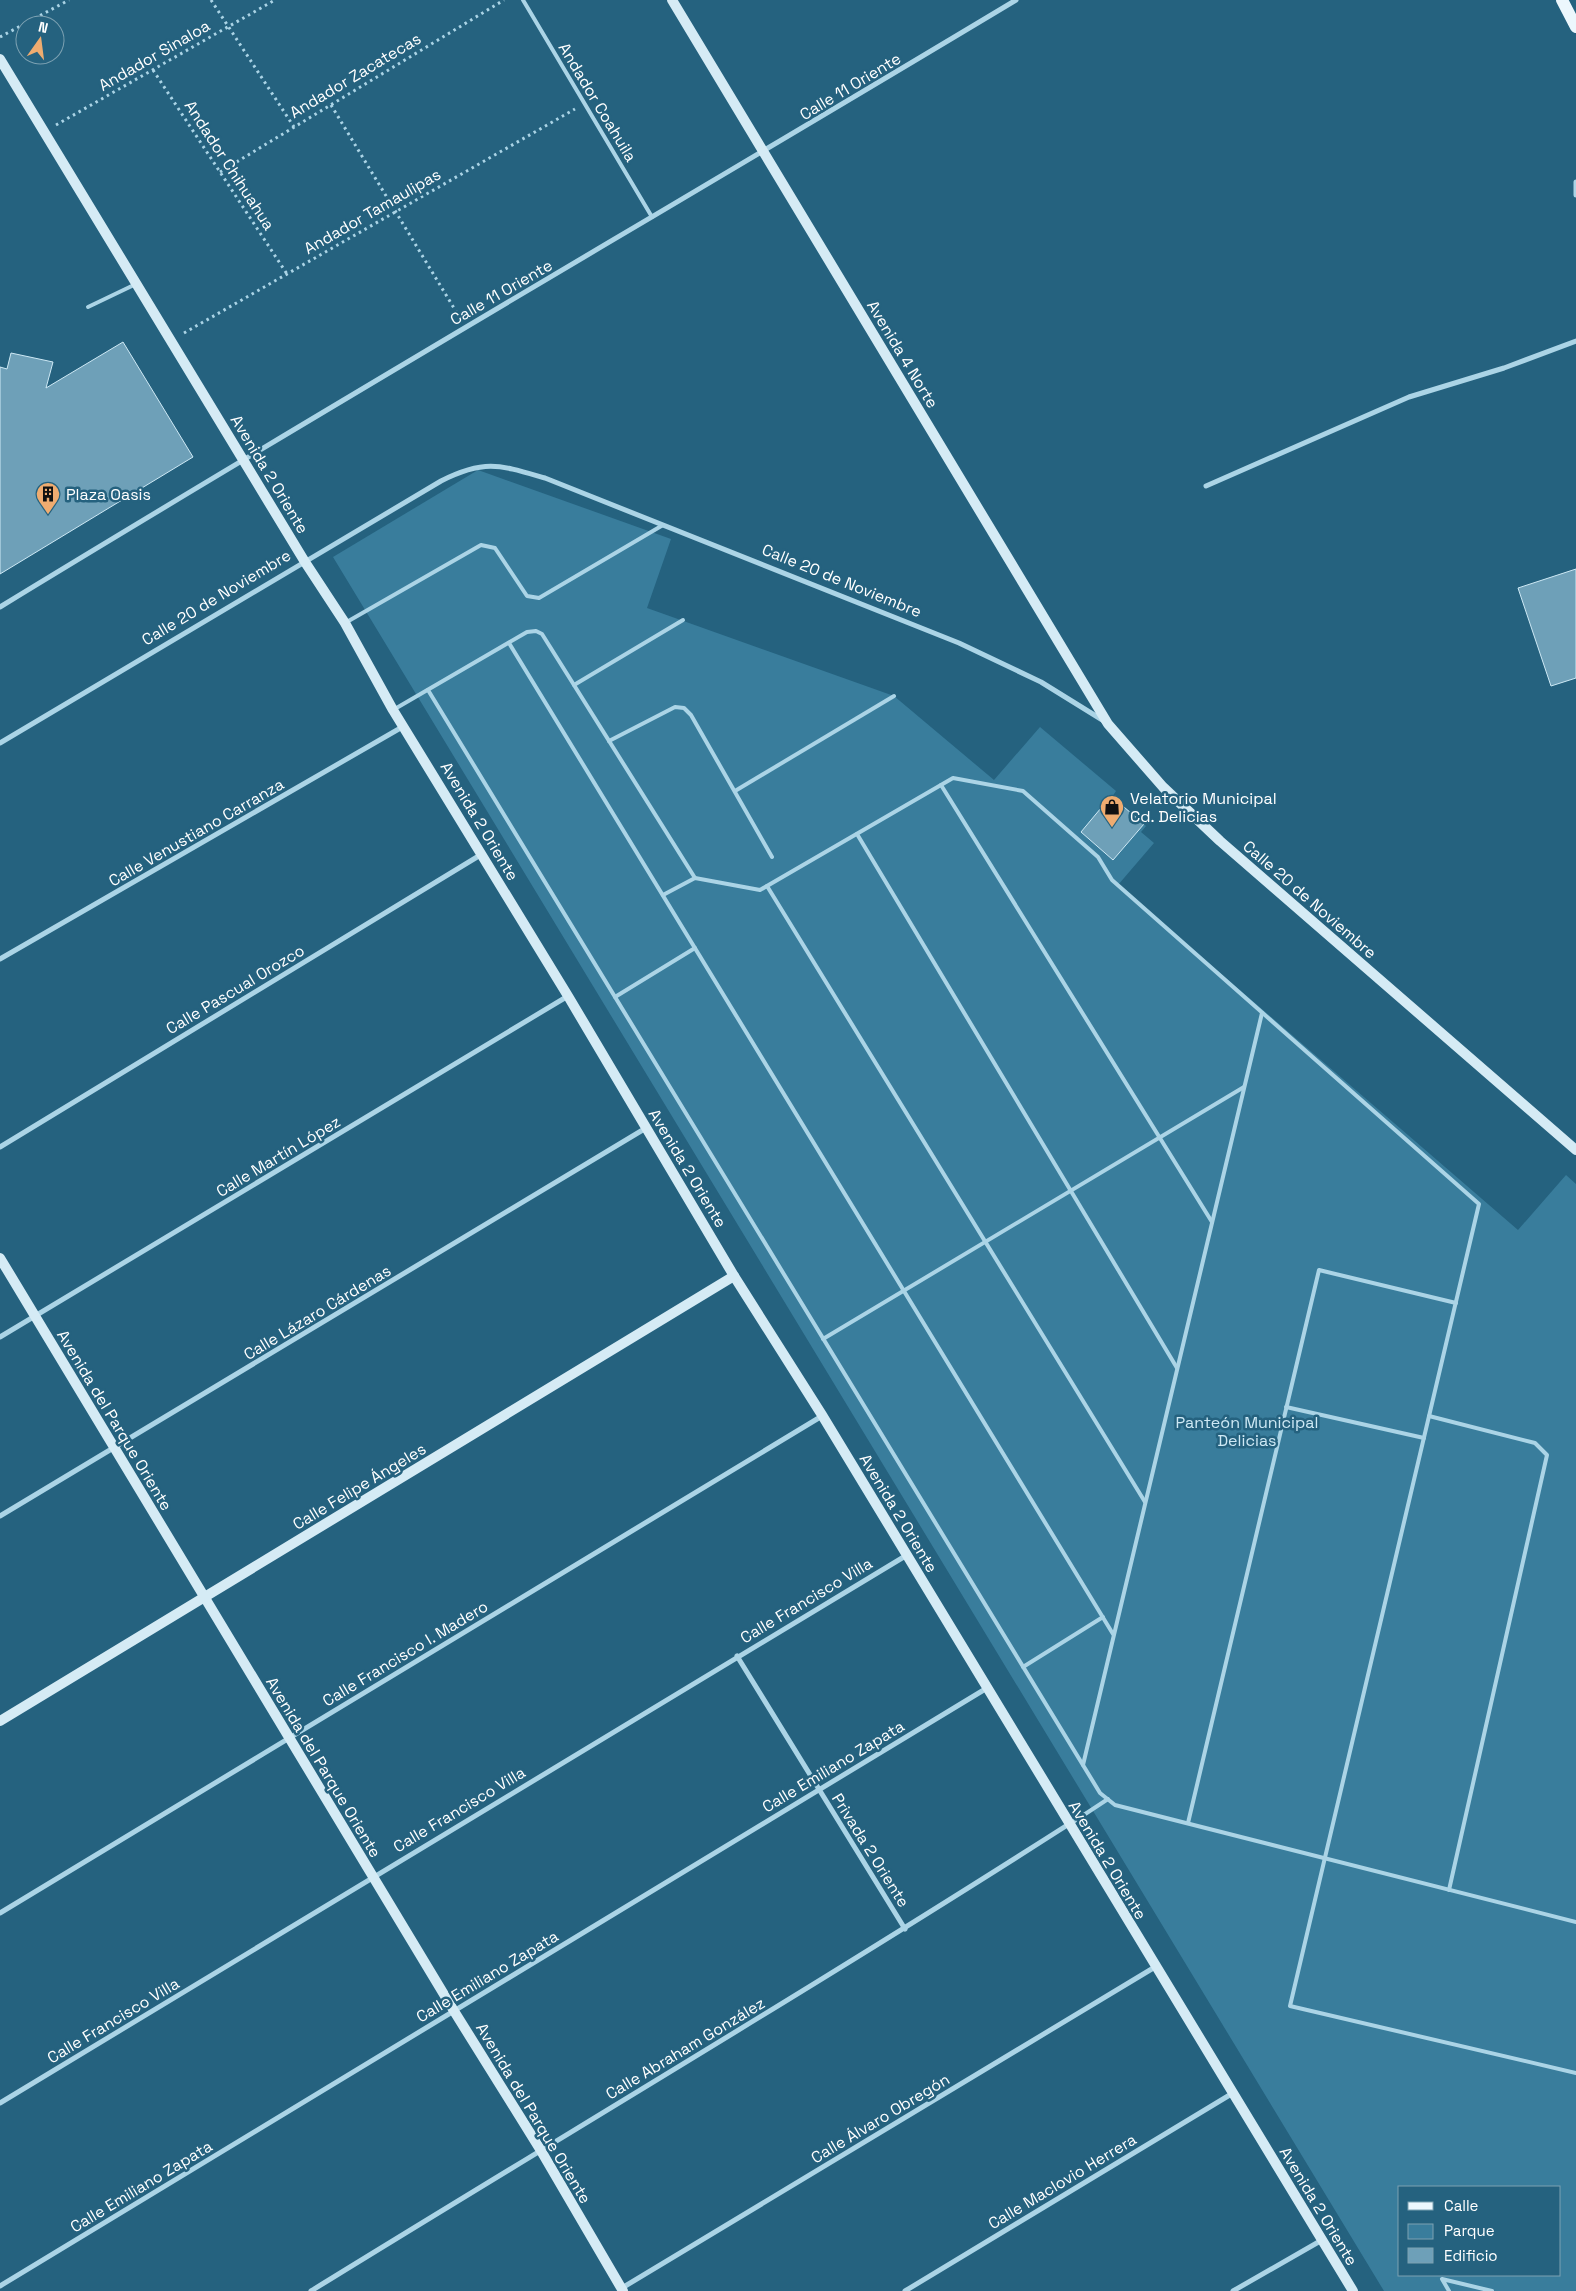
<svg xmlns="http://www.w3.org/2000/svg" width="1576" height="2291" font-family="'Space Grotesk',sans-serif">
<rect width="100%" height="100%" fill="#25627f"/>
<path fill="#397d9c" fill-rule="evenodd" d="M478 470 671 539 647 608 894 696 994 780 1040 727 1116 791 1112 797 1146 826 1141 832 1154 843 1118 885 1518 1230 1566 1175 1576 1184V2291H1384L333 557ZM1400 2187H1560V2275H1400Z"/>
<g fill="#6ea0b8" stroke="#cee9f5">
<polygon points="123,342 193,457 0,574 0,367 7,369 11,353 53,362 46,388"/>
<polygon points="1576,569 1576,678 1551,686 1518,588"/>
<polygon points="1111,796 1144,824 1113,860 1081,832"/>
</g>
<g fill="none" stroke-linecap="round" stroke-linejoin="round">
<g stroke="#abd4e6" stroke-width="3" stroke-dasharray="2.5 4" stroke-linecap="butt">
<polyline points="211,0 294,127"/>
<polyline points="0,37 69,0"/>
<polyline points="153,70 287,274"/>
<polyline points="331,105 460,318"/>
<polyline points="56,125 275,0"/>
<polyline points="220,172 504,0"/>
<polyline points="184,333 575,109"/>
</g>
<g stroke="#abd4e6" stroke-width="4">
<polyline points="523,0 652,217"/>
<polyline points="88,307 136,284"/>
<polyline points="345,623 481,545 495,548 527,596 539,598 663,525"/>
<polyline points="509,643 1113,1634"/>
<polyline points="574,685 683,620"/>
<polyline points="428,690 1100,1793 1115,1805 1576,1922"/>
<polyline points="393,710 527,632 536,631 542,634 695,878"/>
<polyline points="609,741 675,707 684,708 691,715 772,857"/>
<polyline points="941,785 1212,1222"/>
<polyline points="735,791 894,696"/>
<polyline points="857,834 1177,1368"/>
<polyline points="767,886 1145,1502"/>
<polyline points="663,895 695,878 760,890 953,778 1023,791 1098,857 1112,880 1479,1204 1290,2006 1576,2073"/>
<polyline points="615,997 695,948"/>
<polyline points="823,1339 1244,1087"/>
<polyline points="1286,1407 1424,1438"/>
<polyline points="1429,1416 1535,1443 1547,1455 1449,1890"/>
<polyline points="1023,1667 1103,1617"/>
<polyline points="1083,1765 1262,1013"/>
<polyline points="1188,1823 1319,1270 1456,1303"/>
<polyline points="1070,1824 1108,1799"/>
<polyline points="1449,2291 1442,2279 1492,2291"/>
</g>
<g stroke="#abd4e6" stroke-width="5">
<polyline points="1576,182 1576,195"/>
<polyline points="1206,486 1409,397 1504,368 1576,341"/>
<path d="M0 607C337 401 678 203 1016 0"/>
<path d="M0 743 441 481C485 459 500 465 545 478L959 643 1041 682 1104 721"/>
<polyline points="0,959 404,726"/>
<polyline points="0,1147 482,854"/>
<polyline points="0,1337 568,996"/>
<polyline points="0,1516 646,1128"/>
<polyline points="737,1656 905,1929"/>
<polyline points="0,1913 822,1416"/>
<polyline points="0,2103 907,1555"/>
<polyline points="0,2286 987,1688"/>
<polyline points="622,2288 1155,1967"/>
<path d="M311 2291C564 2135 819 1984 1069 1824"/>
<polyline points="905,2291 1233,2093"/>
<polyline points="1233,2291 1322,2240"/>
</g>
<g stroke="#d5ebf5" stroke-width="10">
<polyline points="672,0 1108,724 1163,787 1220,841 1576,1150"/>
<polyline points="0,59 305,562 345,623 393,710 568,996 734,1276 822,1415 1353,2291"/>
<polyline points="0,1258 454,2011 540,2149 623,2291"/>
<polyline points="0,1721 734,1276"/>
</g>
<polyline stroke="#ecf7fd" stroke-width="12" points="1562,0 1576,27"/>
</g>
<defs>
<g id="building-pin" transform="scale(1.25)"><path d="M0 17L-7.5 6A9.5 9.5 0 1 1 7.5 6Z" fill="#efac70" stroke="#25627f"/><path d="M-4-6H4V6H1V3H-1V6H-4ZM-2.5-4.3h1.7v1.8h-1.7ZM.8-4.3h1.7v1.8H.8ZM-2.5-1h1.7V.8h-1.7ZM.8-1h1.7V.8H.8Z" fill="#111"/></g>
<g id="shop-pin" transform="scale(1.25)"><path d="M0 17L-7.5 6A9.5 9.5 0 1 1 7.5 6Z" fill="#efac70" stroke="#25627f"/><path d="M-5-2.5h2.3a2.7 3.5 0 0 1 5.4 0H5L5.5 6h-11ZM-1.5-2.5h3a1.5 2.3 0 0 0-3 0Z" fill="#111"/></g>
</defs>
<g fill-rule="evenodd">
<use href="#building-pin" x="48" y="494"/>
<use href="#shop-pin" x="1112" y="807"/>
</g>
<g text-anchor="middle" stroke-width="5" stroke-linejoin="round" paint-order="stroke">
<g font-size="16" fill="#fff" stroke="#25627f">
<text transform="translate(154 55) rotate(-30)" y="6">Andador Sinaloa</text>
<text transform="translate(355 75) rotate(-31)" y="6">Andador Zacatecas</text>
<text transform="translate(850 86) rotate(-31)" y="6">Calle 11 Oriente</text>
<text transform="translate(598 102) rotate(59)" y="6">Andador Coahuila</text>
<text transform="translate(230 165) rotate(57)" y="6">Andador Chihuahua</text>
<text transform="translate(372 211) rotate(-30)" y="6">Andador Tamaulipas</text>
<text transform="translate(501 292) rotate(-30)" y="6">Calle 11 Oriente</text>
<text transform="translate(903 354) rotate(59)" y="6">Avenida 4 Norte</text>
<text transform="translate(270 474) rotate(59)" y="6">Avenida 2 Oriente</text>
<text transform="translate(842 580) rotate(22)" y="6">Calle 20 de Noviembre</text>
<text transform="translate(216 597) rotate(-31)" y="6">Calle 20 de Noviembre</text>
<text transform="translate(480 821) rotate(59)" y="6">Avenida 2 Oriente</text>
<text transform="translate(196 832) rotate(-30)" y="6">Calle Venustiano Carranza</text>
<text transform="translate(1310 899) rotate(41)" y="6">Calle 20 de Noviembre</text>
<text transform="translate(235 989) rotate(-31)" y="6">Calle Pascual Orozco</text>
<text transform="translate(278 1156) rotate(-31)" y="6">Calle Martín López</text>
<text transform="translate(688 1168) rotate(59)" y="6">Avenida 2 Oriente</text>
<text transform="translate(317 1312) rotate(-31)" y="6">Calle Lázaro Cárdenas</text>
<text transform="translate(115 1420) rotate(59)" y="6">Avenida del Parque Oriente</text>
<text transform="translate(359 1486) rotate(-31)" y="6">Calle Felipe Ángeles</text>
<text transform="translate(899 1513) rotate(59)" y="6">Avenida 2 Oriente</text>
<text transform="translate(806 1600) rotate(-31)" y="6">Calle Francisco Villa</text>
<text transform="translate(405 1653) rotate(-31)" y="6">Calle Francisco I. Madero</text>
<text transform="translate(833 1766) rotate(-31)" y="6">Calle Emiliano Zapata</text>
<text transform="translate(324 1767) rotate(59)" y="6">Avenida del Parque Oriente</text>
<text transform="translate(459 1809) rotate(-31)" y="6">Calle Francisco Villa</text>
<text transform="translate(871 1850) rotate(58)" y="6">Privada 2 Oriente</text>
<text transform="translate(1108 1860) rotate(59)" y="6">Avenida 2 Oriente</text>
<text transform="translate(487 1976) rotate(-31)" y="6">Calle Emiliano Zapata</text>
<text transform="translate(113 2020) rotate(-31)" y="6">Calle Francisco Villa</text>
<text transform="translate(685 2048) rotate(-31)" y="6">Calle Abraham González</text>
<text transform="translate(534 2113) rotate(59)" y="6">Avenida del Parque Oriente</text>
<text transform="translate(880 2118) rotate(-31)" y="6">Calle Álvaro Obregón</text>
<text transform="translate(1062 2181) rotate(-31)" y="6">Calle Maclovio Herrera</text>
<text transform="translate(141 2186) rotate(-31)" y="6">Calle Emiliano Zapata</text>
<text transform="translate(1319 2206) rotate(59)" y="6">Avenida 2 Oriente</text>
</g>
<g font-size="16" fill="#fff" stroke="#25627f" text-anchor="start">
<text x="66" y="500">Plaza Oasis</text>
<text x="1130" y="804">Velatorio Municipal<tspan x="1130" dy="18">Cd. Delicias</tspan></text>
</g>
<g font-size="16" fill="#cee9f5" stroke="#25627f">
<text x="1247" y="1428">Panteón Municipal<tspan x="1247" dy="18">Delicias</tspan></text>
</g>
</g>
<rect x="1398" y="2186" width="162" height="90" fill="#25627f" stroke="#7ca1b2"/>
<rect x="1408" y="2202" width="25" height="8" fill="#ecf7fd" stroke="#7ca1b2"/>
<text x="1444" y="2211" font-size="15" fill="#ffffff">Calle</text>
<rect x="1408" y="2224" width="25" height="15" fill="#397d9c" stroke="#7ca1b2"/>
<text x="1444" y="2236" font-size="15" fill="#ffffff">Parque</text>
<rect x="1408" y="2248" width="25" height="15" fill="#6ea0b8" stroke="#7ca1b2"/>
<text x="1444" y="2261" font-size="15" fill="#ffffff">Edificio</text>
<g transform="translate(40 40) rotate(14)"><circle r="24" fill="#25627f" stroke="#7ca1b2"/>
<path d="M0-4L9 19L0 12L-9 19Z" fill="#efac70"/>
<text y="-8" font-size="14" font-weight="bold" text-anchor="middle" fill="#ffffff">N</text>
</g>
</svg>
